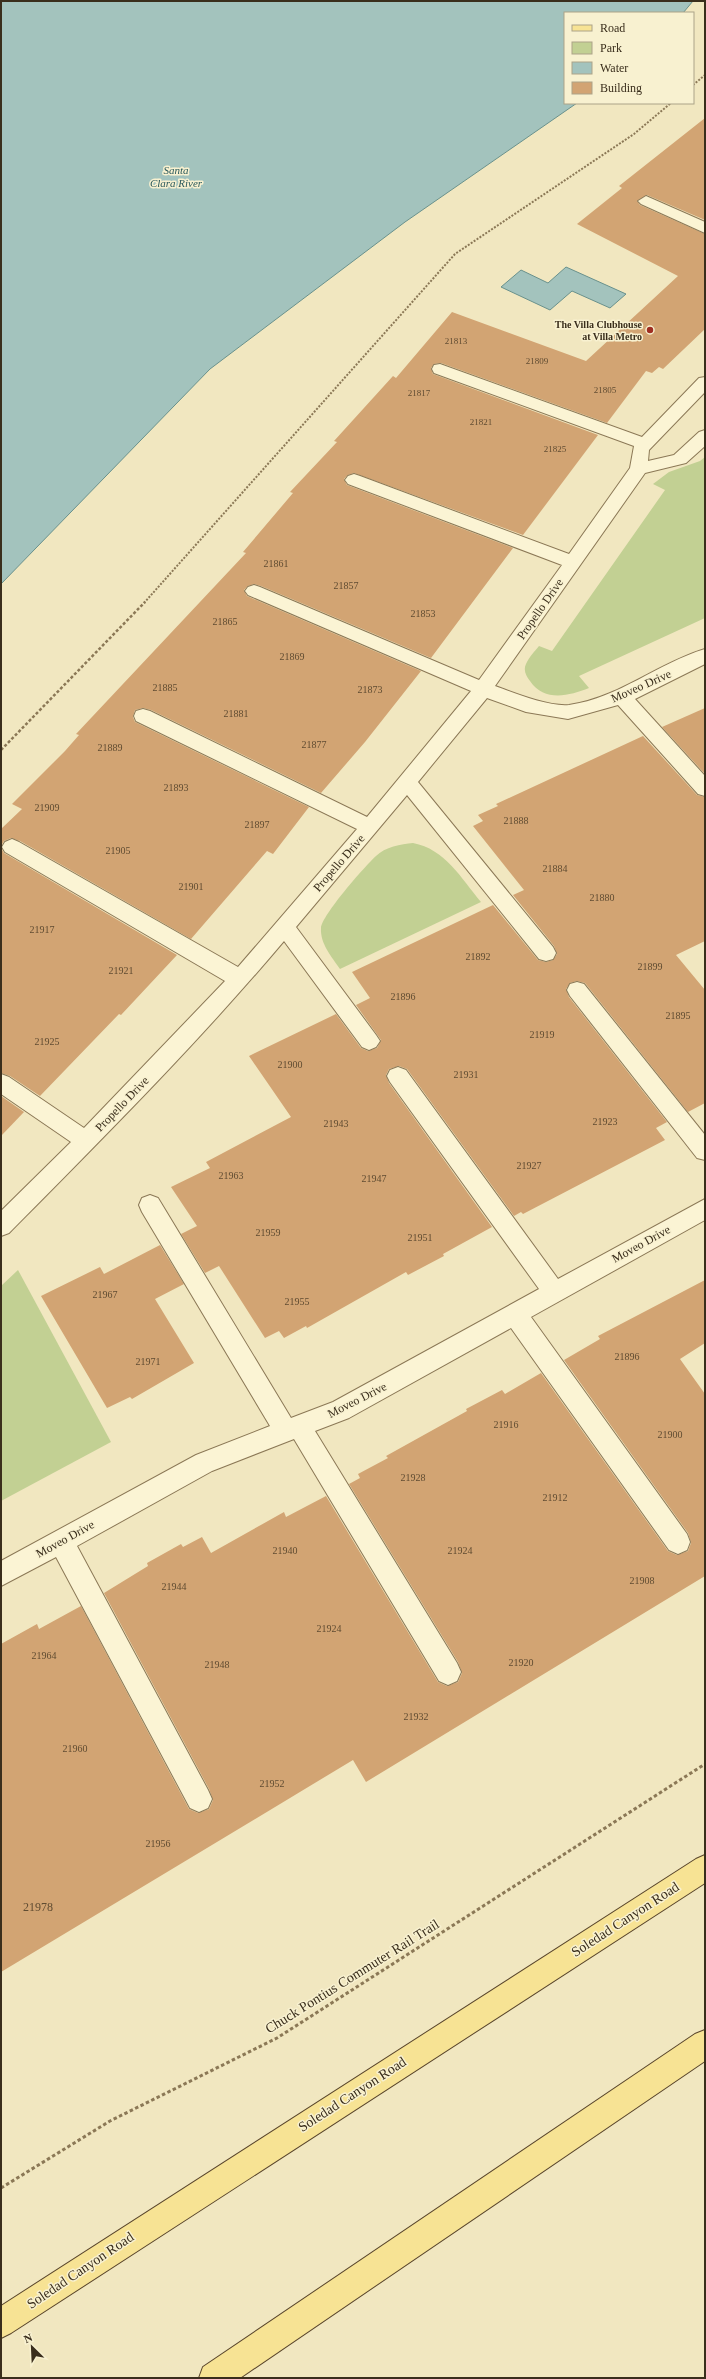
<svg xmlns="http://www.w3.org/2000/svg" width="706" height="2379" font-family="Georgia,serif">
<rect width="100%" height="100%" fill="#f1e7c0"/>
<g fill="#c2d093">
<path d="M705 457V618L579 676 589 688C569 696 544 702 530 681 526 676 523 670 526 664 529 657 535 651 539 646L552 651 665 490 653 484 669 472 700 461Z"/>
<path d="M413 843C445 849 461 878 481 902L340 969C332 957 320 944 321 928 322 915 365 866 376 856 385 847 401 844 413 843Z"/>
<polygon points="18,1270 111,1442 1,1501 1,1286"/>
</g>
<g fill="#a3c3bd" stroke="#69918c">
<polygon points="1,1 693,1 683,13 565,13 565,103 577,103 405,222 210,369 1,584"/>
<polygon points="566,267 626,294 610,308 572,291 550,310 501,287 521,270 548,283"/>
</g>
<g fill="#d2a473">
<polygon points="705,118 705,220 647,195 637,201 640,205 705,234 705,329 663,369 659,367 652,373 646,371 607,423 441,363 434,364 431,368 433,374 598,435 523,535 354,473 348,475 344,479 347,485 513,548 431,658 261,586 254,584 248,586 244,590 247,596 421,671 365,742 321,793 151,710 143,708 135,710 133,717 135,722 309,807 273,854 267,851 191,939 20,841 11,838 4,841 1,846 1,829 22,809 12,804 65,751 79,735 76,734 246,553 243,552 293,493 290,492 337,442 334,441 393,376 396,378 452,312 586,361 678,276 577,224 622,188 619,186"/>
<polygon points="705,708 705,774 662,727"/>
<polygon points="643,736 697,795 705,797 705,941 676,955 705,990 705,1103 688,1112 585,983 577,981 570,983 566,989 569,997 667,1122 656,1128 665,1140 523,1214 521,1212 514,1216 407,1069 399,1066 389,1069 386,1075 389,1083 492,1227 443,1254 444,1256 408,1275 406,1272 307,1328 306,1326 284,1338 279,1331 265,1338 219,1266 205,1273 181,1234 197,1226 171,1187 210,1168 206,1162 291,1117 249,1056 336,1014 361,1048 368,1051 377,1048 381,1040 356,1005 370,998 352,972 493,905 538,960 546,962 553,960 557,954 554,946 513,895 524,890 473,826 483,821 478,815 498,806 496,804"/>
<polygon points="1,848 4,853 177,955 121,1015 119,1014 40,1096 10,1076 1,1073"/>
<polygon points="1,1096 24,1112 1,1136"/>
<polygon points="160,1245 184,1284 155,1299 194,1363 132,1399 130,1397 107,1408 41,1296 100,1267 104,1274"/>
<polygon points="705,1280 705,1343 680,1359 705,1394 705,1576 366,1782 353,1760 1,1972 1,1644 37,1624 39,1629 81,1606 189,1809 198,1813 209,1809 213,1800 209,1789 104,1593 148,1566 147,1563 181,1544 183,1547 202,1537 211,1553 284,1512 286,1517 326,1496 438,1682 447,1686 458,1682 462,1673 458,1662 349,1484 360,1478 358,1474 388,1458 386,1456 467,1411 466,1409 502,1390 505,1394 541,1373 668,1551 677,1555 688,1551 691,1543 688,1533 564,1360 600,1339 598,1336"/>
</g>
<g fill="none" stroke-linecap="round" stroke-linejoin="round">
<g stroke="#8b7856" stroke-width="2">
<g id="minor">
<polygon points="646,196 705,222 705,233 641,204 638,201"/>
<path d="M440 364 642 437 699 378 705 377V392L649 450 648 461 674 455 699 432 705 430V446L686 463 645 473 495 686C514 693 549 707 569 705 619 698 658 663 705 649V664L635 699 705 776V796L698 794 618 705 568 719 526 712 487 698 418 782 553 947 556 953 553 959 546 961 539 959 407 795 296 927 376 1035 380 1041 376 1047 369 1050 362 1047 284 941C198 1043 103 1138 9 1233L1 1236V1211L71 1142 1 1094V1074L9 1077 84 1128 225 981 5 852 2 847 5 842 12 839 19 842 238 967 357 829 136 721 134 716 136 711 143 709 150 711 367 817 471 691 248 595 245 591 248 587 254 585 260 587 479 680 562 565 348 484 345 480 348 476 354 474 360 476 569 554 630 468 634 446 434 373 432 369 434 365Z"/>
<polygon points="577,982 584,984 705,1135 705,1160 697,1158 570,996 567,990 570,984"/>
<polygon points="398,1067 406,1070 558,1279 705,1199 705,1220 531,1317 687,1534 690,1542 687,1550 678,1554 669,1550 511,1328 349,1418 315,1431 457,1663 461,1672 457,1681 448,1685 439,1681 294,1439 212,1471 77,1546 208,1790 212,1799 208,1808 199,1812 190,1808 56,1557 1,1586 1,1561 196,1455 270,1426 142,1212 139,1205 142,1198 150,1195 158,1198 291,1418 333,1402 539,1289 390,1082 387,1076 390,1070"/>
</g>
</g>
<g stroke="#59452b" stroke-width="2">
<g id="major">
<polygon points="705,1855 705,1883 11,2333 1,2338 1,2306 696,1859"/>
<polygon points="705,2030 705,2061 240,2378 199,2378 203,2367 695,2034"/>
</g>
</g>
<g stroke="#8b7856" stroke-width="2" stroke-dasharray="2 1.5" stroke-linecap="butt">
<polyline points="693,85 705,75"/>
<polyline points="144,603 455,254 634,134 671,103"/>
</g>
<polyline stroke="#8b7856" stroke-width="2.5" stroke-dasharray="3 2" stroke-linecap="butt" points="1,750 145,602"/>
<polyline stroke="#8b7856" stroke-width="3" stroke-dasharray="3.5 2.5" stroke-linecap="butt" points="1,2188 110,2121 277,2038 705,1764"/>
<use href="#minor" fill="#fbf4d4" fill-rule="evenodd"/>
<use href="#major" fill="#f7e394" fill-rule="evenodd"/>
</g>
<circle fill="#9f2e22" stroke="#f8f1d0" stroke-width="1.5" cx="650" cy="330" r="4"/>
<g text-anchor="middle" stroke-width="3" stroke-linejoin="round" paint-order="stroke">
<g font-size="9" fill="#604c32">
<text x="456" y="344">21813</text>
<text x="537" y="364">21809</text>
<text x="605" y="393">21805</text>
<text x="419" y="396">21817</text>
<text x="481" y="425">21821</text>
<text x="555" y="452">21825</text>
</g>
<g font-size="10" font-weight="bold" fill="#3a2e1c" stroke="#f8f1d0" text-anchor="end">
<text x="642" y="328">The Villa Clubhouse<tspan x="642" dy="12">at Villa Metro</tspan></text>
</g>
<g font-size="10" fill="#604c32">
<text x="276" y="567">21861</text>
<text x="346" y="589">21857</text>
<text x="423" y="617">21853</text>
<text x="225" y="625">21865</text>
<text x="292" y="660">21869</text>
<text x="165" y="691">21885</text>
<text x="370" y="693">21873</text>
<text x="236" y="717">21881</text>
<text x="314" y="748">21877</text>
<text x="110" y="751">21889</text>
<text x="176" y="791">21893</text>
<text x="47" y="811">21909</text>
<text x="516" y="824">21888</text>
<text x="257" y="828">21897</text>
<text x="118" y="854">21905</text>
<text x="555" y="872">21884</text>
<text x="191" y="890">21901</text>
<text x="602" y="901">21880</text>
<text x="42" y="933">21917</text>
<text x="478" y="960">21892</text>
<text x="650" y="970">21899</text>
<text x="121" y="974">21921</text>
<text x="403" y="1000">21896</text>
<text x="678" y="1019">21895</text>
<text x="542" y="1038">21919</text>
<text x="47" y="1045">21925</text>
<text x="290" y="1068">21900</text>
<text x="466" y="1078">21931</text>
<text x="605" y="1125">21923</text>
<text x="336" y="1127">21943</text>
<text x="529" y="1169">21927</text>
<text x="231" y="1179">21963</text>
<text x="374" y="1182">21947</text>
<text x="268" y="1236">21959</text>
<text x="420" y="1241">21951</text>
<text x="105" y="1298">21967</text>
<text x="297" y="1305">21955</text>
<text x="627" y="1360">21896</text>
<text x="148" y="1365">21971</text>
<text x="506" y="1428">21916</text>
<text x="670" y="1438">21900</text>
<text x="413" y="1481">21928</text>
<text x="555" y="1501">21912</text>
<text x="285" y="1554">21940</text>
<text x="460" y="1554">21924</text>
<text x="642" y="1584">21908</text>
<text x="174" y="1590">21944</text>
<text x="329" y="1632">21924</text>
<text x="44" y="1659">21964</text>
<text x="521" y="1666">21920</text>
<text x="217" y="1668">21948</text>
<text x="416" y="1720">21932</text>
<text x="75" y="1752">21960</text>
<text x="272" y="1787">21952</text>
<text x="158" y="1847">21956</text>
</g>
<g font-size="11" font-style="italic" fill="#2a595b" stroke="#f8f1d0">
<text x="176" y="174">Santa<tspan x="176" dy="13">Clara River</tspan></text>
</g>
<g font-size="12" fill="#3a2e1c" stroke="#f8f1d0">
<text transform="translate(540 609) rotate(-55)" y="4">Propello Drive</text>
<text transform="translate(641 686) rotate(-24)" y="4">Moveo Drive</text>
<text transform="translate(339 863) rotate(-49)" y="4">Propello Drive</text>
<text transform="translate(122 1104) rotate(-46)" y="4">Propello Drive</text>
<text transform="translate(641 1244) rotate(-29)" y="4">Moveo Drive</text>
<text transform="translate(357 1400) rotate(-27)" y="4">Moveo Drive</text>
<text transform="translate(65 1539) rotate(-29)" y="4">Moveo Drive</text>
</g>
<g font-size="12" fill="#604c32">
<text x="38" y="1911">21978</text>
</g>
<g font-size="14" fill="#3a2e1c" stroke="#f8f1d0">
<text transform="translate(625 1919) rotate(-33)" y="5">Soledad Canyon Road</text>
<text transform="translate(352 1976) rotate(-32)" y="5">Chuck Pontius Commuter Rail Trail</text>
<text transform="translate(352 2094) rotate(-33)" y="5">Soledad Canyon Road</text>
<text transform="translate(80 2270) rotate(-34)" y="5">Soledad Canyon Road</text>
</g>
</g>
<rect width="706" height="2379" fill="none" stroke="#3a2e1c" stroke-width="4"/>
<rect x="564" y="12" width="130" height="92" fill="#f8f1d0" stroke="#aca388"/>
<rect x="572" y="25" width="20" height="6" fill="#f7e394" stroke="#aca388"/>
<text x="600" y="32" font-size="12" fill="#3a2e1c">Road</text>
<rect x="572" y="42" width="20" height="12" fill="#c2d093" stroke="#aca388"/>
<text x="600" y="52" font-size="12" fill="#3a2e1c">Park</text>
<rect x="572" y="62" width="20" height="12" fill="#a3c3bd" stroke="#aca388"/>
<text x="600" y="72" font-size="12" fill="#3a2e1c">Water</text>
<rect x="572" y="82" width="20" height="12" fill="#d2a473" stroke="#aca388"/>
<text x="600" y="92" font-size="12" fill="#3a2e1c">Building</text>
<g transform="translate(32 2347) rotate(336)" stroke="#f8f1d0" stroke-width="3" paint-order="stroke">
<path d="M0-3L7 15L0 10L-7 15Z" fill="#3a2e1c"/>
<text y="-6" font-size="11" font-weight="bold" text-anchor="middle" fill="#3a2e1c">N</text>
</g>
</svg>
